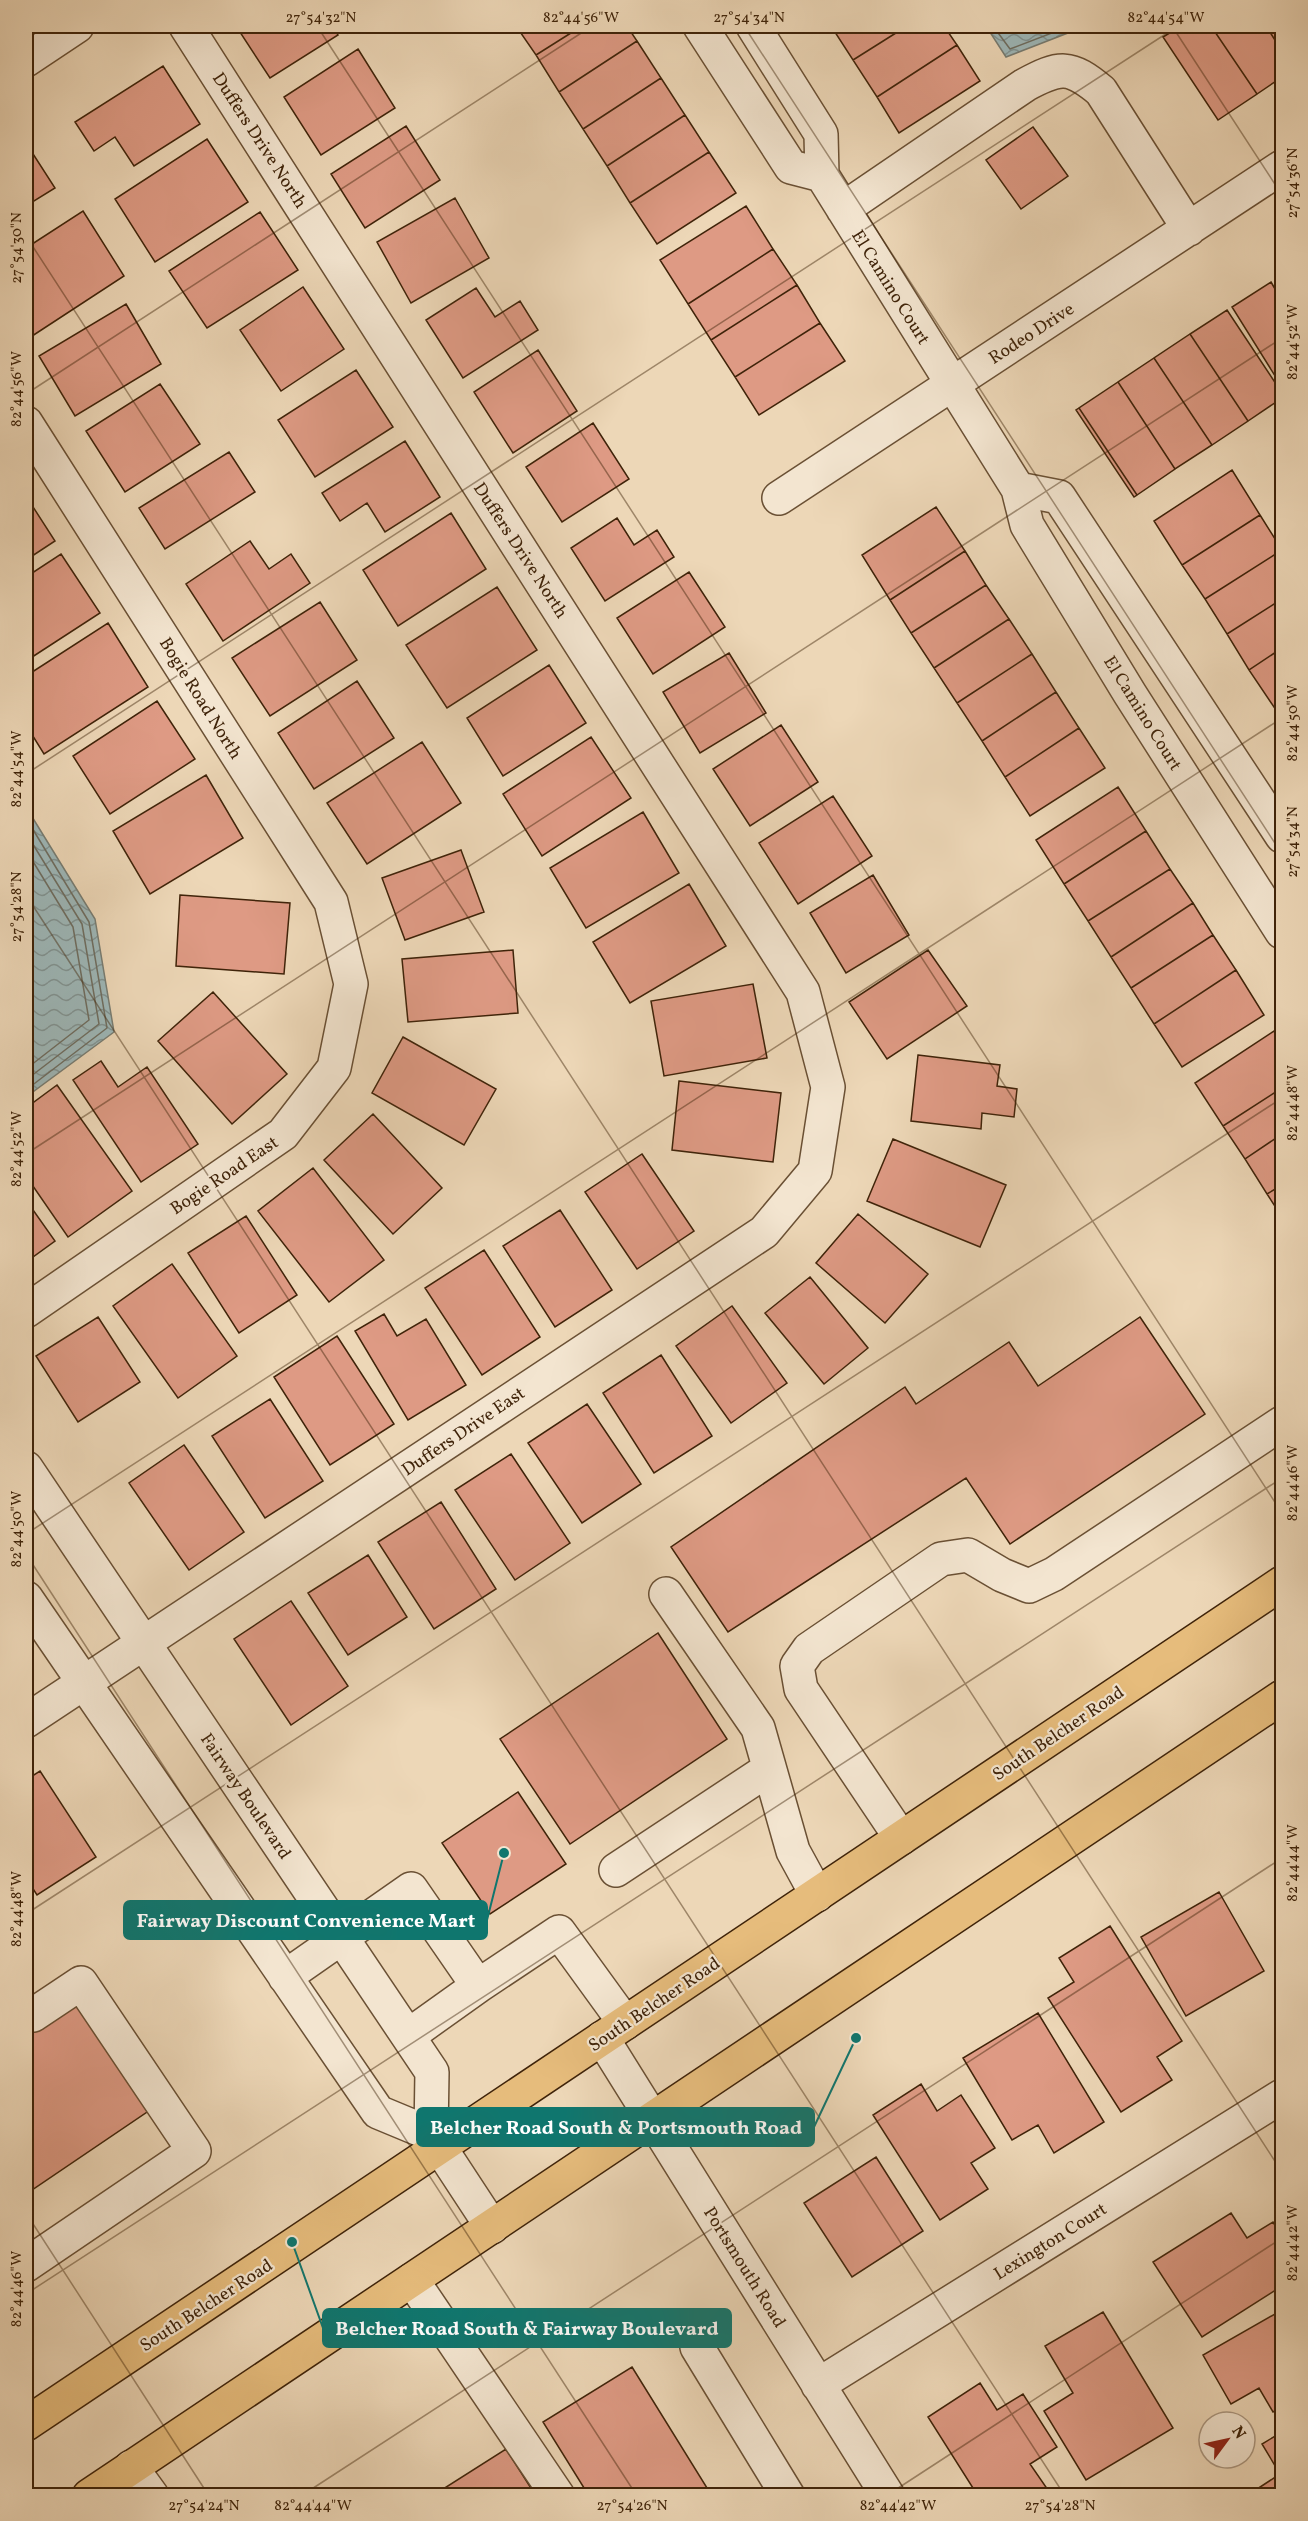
<svg xmlns="http://www.w3.org/2000/svg" width="1308" height="2521" font-family="Vollkorn,serif">
<defs>
<pattern id="water-waves" width="16" height="10" patternUnits="userSpaceOnUse" patternTransform="scale(1.5)"><rect width="16" height="10" fill="#9db7b8"/><path d="M0 5q4-4 8 0t8 0" fill="none" stroke="#819494"/></pattern>
</defs>
<rect width="100%" height="100%" fill="#edd7b7"/>
<filter id="stains"><feTurbulence type="fractalNoise" baseFrequency=".00333" numOctaves="4"/><feColorMatrix values="0 0 0 0 .2 0 0 0 0 .09 0 0 0 0 .02 0 0 0 .5 -.17"/></filter>
<radialGradient id="worn" r=".72"><stop offset=".6" stop-color="#630" stop-opacity="0"/><stop offset="1" stop-color="#630" stop-opacity=".3"/></radialGradient>
<!-- water -->
<path fill="url(#water-waves)" stroke="#777c72" stroke-width="1.5" d="M 986,26 L 1086,26 L 1006,57 Z
M 26,807 L 95,919 L 114,1032 L 26,1097 Z"/>
<g fill="none" stroke-linecap="round" stroke-linejoin="round">
<!-- shore -->
<path stroke="#6e6d60" stroke-width="1.5" d="M 993,26 L 1010,49 L 1070,26
M 26,818 L 89,922 L 107,1028 L 26,1090
M 26,833 L 82,924 L 99,1024 L 26,1080
M 26,850 L 73,927 L 89,1020 L 26,1069"/>
</g>
<!-- building -->
<path fill="#de9a84" stroke="#3f2309" stroke-width="1.5" d="M 236,26 L 332,26 L 338,35 L 270,78 Z
M 516,26 L 582,26 L 536,55 Z
M 582,26 L 627,26 L 637,41 L 559,92 L 536,55 Z
M 831,26 L 907,26 L 853,60 Z
M 907,26 L 944,26 L 957,45 L 877,97 L 853,60 Z
M 1181,26 L 1211,26 L 1257,94 L 1218,120 L 1163,37 Z
M 1211,26 L 1266,26 L 1282,51 L 1282,77 L 1257,94 Z
M 1266,26 L 1282,26 L 1282,51 Z
M 637,41 L 661,78 L 583,129 L 559,92 Z
M 957,45 L 980,81 L 899,133 L 877,97 Z
M 358,49 L 395,108 L 321,155 L 284,97 Z
M 163,66 L 200,124 L 134,166 L 115,137 L 94,151 L 75,122 Z
M 661,78 L 685,115 L 607,166 L 583,129 Z
M 685,115 L 709,152 L 630,203 L 607,166 Z
M 406,126 L 440,180 L 365,228 L 331,174 Z
M 1033,127 L 1068,176 L 1021,209 L 986,160 Z
M 207,139 L 248,202 L 155,262 L 115,199 Z
M 26,143 L 55,188 L 26,206 Z
M 709,152 L 736,193 L 657,244 L 630,203 Z
M 455,198 L 489,258 L 411,303 L 377,242 Z
M 746,206 L 773,249 L 688,304 L 660,260 Z
M 83,211 L 124,276 L 26,340 L 26,248 Z
M 260,212 L 298,270 L 207,328 L 169,271 Z
M 773,249 L 797,285 L 711,340 L 688,304 Z
M 1271,282 L 1282,301 L 1282,387 L 1232,307 Z
M 797,285 L 820,323 L 735,377 L 711,340 Z
M 303,287 L 344,349 L 281,391 L 240,330 Z
M 476,288 L 495,317 L 520,301 L 538,330 L 463,378 L 426,320 Z
M 126,304 L 161,364 L 75,416 L 39,356 Z
M 1227,310 L 1282,393 L 1282,398 L 1248,421 L 1190,334 Z
M 820,323 L 845,361 L 759,415 L 735,377 Z
M 1190,334 L 1248,421 L 1212,445 L 1154,358 Z
M 538,350 L 577,411 L 513,453 L 474,392 Z
M 1154,358 L 1212,445 L 1175,469 L 1118,382 Z
M 356,370 L 393,427 L 315,477 L 278,420 Z
M 1118,382 L 1175,469 L 1137,495 L 1079,408 Z
M 160,384 L 200,444 L 125,492 L 86,431 Z
M 1079,408 L 1137,495 L 1134,497 L 1076,410 Z
M 593,423 L 629,479 L 562,522 L 526,467 Z
M 405,441 L 440,497 L 385,532 L 367,503 L 340,521 L 322,493 Z
M 229,452 L 255,492 L 165,549 L 139,508 Z
M 1232,470 L 1260,515 L 1182,565 L 1154,521 Z
M 26,496 L 55,541 L 26,560 Z
M 936,507 L 965,551 L 890,600 L 862,555 Z
M 451,513 L 486,569 L 398,626 L 363,570 Z
M 1260,515 L 1282,550 L 1205,599 L 1182,565 Z
M 617,518 L 634,545 L 657,530 L 674,557 L 605,601 L 571,548 Z
M 250,541 L 269,569 L 291,554 L 310,583 L 223,641 L 186,584 Z
M 1282,550 L 1282,599 L 1227,634 L 1205,599 Z
M 965,551 L 986,585 L 911,633 L 890,600 Z
M 61,554 L 100,613 L 26,661 L 26,577 Z
M 689,572 L 725,627 L 653,674 L 617,618 Z
M 986,585 L 1009,619 L 934,668 L 911,633 Z
M 497,587 L 537,650 L 447,708 L 406,645 Z
M 1282,599 L 1282,648 L 1249,670 L 1227,634 Z
M 320,602 L 357,660 L 270,716 L 232,658 Z
M 1009,619 L 1032,654 L 957,703 L 934,668 Z
M 108,623 L 148,687 L 44,754 L 26,725 L 26,676 Z
M 1282,648 L 1282,706 L 1276,710 L 1249,670 Z
M 729,653 L 766,713 L 700,753 L 663,692 Z
M 1032,654 L 1056,692 L 982,741 L 957,703 Z
M 549,665 L 586,723 L 503,776 L 467,718 Z
M 357,681 L 394,738 L 314,789 L 278,733 Z
M 1056,692 L 1079,728 L 1005,777 L 982,741 Z
M 157,701 L 195,759 L 110,814 L 73,756 Z
M 1282,706 L 1282,721 L 1276,710 Z
M 781,725 L 818,782 L 750,826 L 713,769 Z
M 1079,728 L 1105,768 L 1030,816 L 1005,777 Z
M 591,737 L 631,798 L 542,856 L 503,794 Z
M 422,742 L 461,803 L 367,864 L 327,803 Z
M 206,775 L 243,838 L 150,894 L 113,831 Z
M 1118,787 L 1146,831 L 1064,884 L 1036,840 Z
M 833,796 L 872,856 L 798,904 L 759,843 Z
M 643,812 L 679,873 L 586,928 L 550,868 Z
M 1146,831 L 1170,869 L 1088,921 L 1064,884 Z
M 461,850 L 484,912 L 405,940 L 382,878 Z
M 1170,869 L 1193,903 L 1111,957 L 1088,921 Z
M 873,875 L 909,935 L 846,973 L 810,913 Z
M 689,884 L 726,946 L 630,1003 L 593,942 Z
M 180,895 L 290,903 L 284,974 L 176,966 Z
M 1193,903 L 1213,935 L 1131,988 L 1111,957 Z
M 1213,935 L 1236,970 L 1154,1024 L 1131,988 Z
M 513,950 L 518,1013 L 408,1022 L 402,959 Z
M 928,950 L 967,1006 L 887,1059 L 849,1002 Z
M 1236,970 L 1264,1015 L 1182,1067 L 1154,1024 Z
M 753,984 L 767,1058 L 664,1076 L 651,1001 Z
M 213,992 L 287,1074 L 232,1124 L 158,1041 Z
M 1274,1031 L 1282,1044 L 1282,1088 L 1223,1126 L 1195,1083 Z
M 403,1037 L 496,1089 L 464,1145 L 372,1093 Z
M 918,1055 L 1000,1065 L 997,1086 L 1017,1089 L 1014,1117 L 982,1113 L 981,1129 L 911,1121 Z
M 101,1061 L 118,1087 L 147,1067 L 198,1144 L 141,1182 L 73,1080 Z
M 679,1081 L 781,1093 L 773,1162 L 672,1150 Z
M 57,1085 L 132,1191 L 68,1237 L 26,1176 L 26,1108 Z
M 1282,1088 L 1282,1134 L 1245,1159 L 1223,1126 Z
M 373,1114 L 442,1188 L 393,1234 L 324,1160 Z
M 1282,1134 L 1282,1185 L 1267,1194 L 1245,1159 Z
M 893,1139 L 1006,1185 L 980,1247 L 867,1201 Z
M 642,1154 L 694,1231 L 637,1269 L 585,1192 Z
M 313,1168 L 384,1260 L 329,1302 L 258,1211 Z
M 1282,1185 L 1282,1217 L 1267,1194 Z
M 26,1200 L 55,1241 L 26,1262 Z
M 560,1210 L 612,1290 L 555,1327 L 503,1246 Z
M 858,1214 L 928,1274 L 885,1323 L 816,1263 Z
M 246,1216 L 297,1295 L 239,1333 L 188,1253 Z
M 484,1250 L 540,1337 L 482,1375 L 425,1288 Z
M 172,1264 L 237,1356 L 178,1398 L 113,1306 Z
M 810,1277 L 868,1348 L 824,1384 L 765,1313 Z
M 732,1306 L 787,1383 L 731,1423 L 676,1346 Z
M 384,1314 L 397,1336 L 426,1319 L 466,1385 L 408,1420 L 355,1331 Z
M 98,1317 L 140,1382 L 78,1422 L 36,1356 Z
M 1140,1317 L 1205,1414 L 1010,1544 L 966,1478 L 728,1632 L 671,1547 L 905,1387 L 916,1404 L 1009,1342 L 1038,1386 Z
M 337,1336 L 394,1424 L 330,1465 L 274,1377 Z
M 661,1355 L 712,1436 L 654,1473 L 603,1393 Z
M 270,1399 L 323,1481 L 265,1518 L 212,1436 Z
M 587,1404 L 641,1484 L 582,1523 L 528,1443 Z
M 184,1445 L 244,1532 L 189,1570 L 129,1483 Z
M 511,1454 L 570,1543 L 515,1580 L 455,1490 Z
M 441,1502 L 496,1589 L 434,1629 L 378,1542 Z
M 368,1555 L 407,1617 L 348,1655 L 308,1593 Z
M 291,1601 L 348,1686 L 291,1725 L 234,1639 Z
M 658,1633 L 727,1739 L 570,1844 L 500,1739 Z
M 40,1771 L 96,1857 L 37,1895 L 26,1878 L 26,1780 Z
M 518,1792 L 566,1864 L 490,1914 L 442,1843 Z
M 1219,1892 L 1264,1971 L 1186,2016 L 1141,1937 Z
M 1110,1926 L 1182,2041 L 1157,2057 L 1172,2080 L 1121,2112 L 1048,1998 L 1074,1982 L 1059,1958 Z
M 77,2002 L 150,2110 L 26,2194 L 26,2037 Z
M 1038,2013 L 1104,2122 L 1054,2153 L 1038,2125 L 1012,2140 L 963,2058 Z
M 921,2084 L 937,2111 L 961,2095 L 995,2148 L 971,2163 L 988,2189 L 940,2220 L 873,2115 Z
M 876,2157 L 923,2231 L 852,2277 L 804,2203 Z
M 1231,2213 L 1247,2238 L 1273,2222 L 1282,2237 L 1282,2286 L 1202,2337 L 1153,2262 Z
M 1282,2310 L 1282,2407 L 1273,2412 L 1259,2388 L 1231,2404 L 1203,2355 Z
M 1103,2312 L 1173,2428 L 1086,2480 L 1044,2411 L 1073,2393 L 1045,2346 Z
M 632,2367 L 712,2496 L 589,2496 L 543,2422 Z
M 980,2383 L 997,2410 L 1023,2394 L 1057,2447 L 1030,2464 L 1048,2490 L 1039,2496 L 978,2496 L 928,2417 Z
M 1282,2432 L 1282,2496 L 1258,2496 L 1254,2491 L 1280,2474 L 1262,2444 Z
M 506,2449 L 536,2496 L 432,2496 Z"/>
<g fill="none" stroke-linecap="round" stroke-linejoin="round">
<defs>
<path id="minor" d="M 700,26 L 791,167 L 822,175
M 753,26 L 821,134 L 822,175 L 1018,489 L 1027,525 L 1130,694 L 1282,932
M 26,60 L 77,26
M 843,209 L 1025,85 C 1060,66 1070,65 1101,91 L 1189,229
M 26,423 L 331,902 L 351,984 L 334,1068 L 283,1134 L 26,1311
M 1018,489 L 1059,497 L 1282,836
M 779,498 L 1282,167
M 26,1468 L 432,2072 L 431,2134 L 492,2227
M 666,1594 L 758,1728 L 793,1851 L 817,1895
M 26,1598 L 378,2112 L 431,2134
M 26,1721 L 764,1232 L 815,1171 L 828,1087 L 803,992 L 186,26
M 901,1838 L 801,1689 L 797,1666 L 809,1649 L 941,1559 L 968,1555 L 1002,1575 L 1029,1586 L 1054,1574 L 1282,1423
M 616,1870 L 769,1769
M 285,1977 L 411,1889 L 478,1986 L 408,2036
M 478,1986 L 559,1932 L 625,2023
M 602,2038 L 888,2496
M 26,2265 L 194,2151 L 81,1983 L 33,2015
M 412,2280 L 558,2496
M 697,2347 L 788,2496
M 818,2385 L 1282,2096
M 131,2467 L 152,2496"/>
<path id="major" d="M 26,2424 C 446,2146 863,1863 1282,1583
M 89,2496 L 1282,1697"/>
</defs>
<!-- minor casing -->
<use href="#minor" stroke="#6a5034" stroke-width="36"/>
<!-- major casing -->
<use href="#major" stroke="#3f2309" stroke-width="36"/>
<!-- minor -->
<use href="#minor" stroke="#f3e5d0" stroke-width="33"/>
<!-- major -->
<use href="#major" stroke="#e6bc7c" stroke-width="33"/>
</g>
<!-- ticks -->
<path fill="none" stroke="#3f2309" stroke-width="1.5" stroke-opacity="0.45" d="M 317,26 L 1282,1513M 744,26 L 1282,854M 1172,26 L 1282,195M 26,236 L 1282,2172M 26,394 L 592,26M 26,774 L 1178,26M 26,895 L 1065,2496M 26,1154 L 1282,338M 26,1534 L 1282,718M 26,1554 L 637,2496M 26,1914 L 1282,1098M 26,2213 L 209,2496M 26,2294 L 1282,1478M 301,2496 L 1282,1858M 886,2496 L 1282,2238"/>
<g text-anchor="middle" stroke-width="4.5" stroke-linejoin="round" paint-order="stroke">
<!-- street labels -->
<g font-size="18" fill="#3f2309" stroke="#f3e5d0">
<text transform="translate(260 140) rotate(57)" y="6">Duffers Drive North</text>
<text transform="translate(891 287) rotate(58)" y="6">El Camino Court</text>
<text transform="translate(1031 333) rotate(-33)" y="6">Rodeo Drive</text>
<text transform="translate(521 550) rotate(57)" y="6">Duffers Drive North</text>
<text transform="translate(201 698) rotate(58)" y="6">Bogie Road North</text>
<text transform="translate(1143 713) rotate(58)" y="6">El Camino Court</text>
<text transform="translate(224 1175) rotate(-34)" y="6">Bogie Road East</text>
<text transform="translate(463 1431) rotate(-34)" y="6">Duffers Drive East</text>
<text transform="translate(1058 1733) rotate(-34)" y="6">South Belcher Road</text>
<text transform="translate(246 1796) rotate(56)" y="6">Fairway Boulevard</text>
<text transform="translate(654 2004) rotate(-34)" y="6">South Belcher Road</text>
<text transform="translate(1050 2241) rotate(-32)" y="6">Lexington Court</text>
<text transform="translate(745 2267) rotate(58)" y="6">Portsmouth Road</text>
<text transform="translate(206 2305) rotate(-33)" y="6">South Belcher Road</text>
</g>
</g>
<!-- callouts -->
<path fill="none" stroke="#0f766e" stroke-width="2" d="M504 1853L487 1920M856 2038L814 2127M292 2242L323 2328"/>
<g fill="#0f766e" stroke="#f3e5d0" stroke-width="2">
<circle cx="504" cy="1853" r="6"/>
<circle cx="856" cy="2038" r="6"/>
<circle cx="292" cy="2242" r="6"/>
</g>
<g fill="#0f766e" stroke="#0f766e" stroke-width="2">
<rect x="124" y="1901" width="363" height="38" rx="6"/>
<rect x="417" y="2108" width="397" height="38" rx="6"/>
<rect x="323" y="2309" width="408" height="38" rx="6"/>
</g>
<g font-size="20" text-anchor="middle" font-weight="bold" fill="#fff">
<text x="306" y="1927">Fairway Discount Convenience Mart</text>
<text x="616" y="2134">Belcher Road South &amp; Portsmouth Road</text>
<text x="527" y="2335">Belcher Road South &amp; Fairway Boulevard</text>
</g>
<!-- margin -->
<rect width="1308" height="2521" fill="none" stroke="#edd7b7" stroke-width="66"/>
<!-- north arrow -->
<g transform="translate(1227 2440) rotate(57)"><circle r="28" fill="#f3e5d0" stroke="#ab9780" stroke-width="1.5"/>
<path d="M0-4.5L10 22L0 15L-10 22Z" fill="#8f2418"/>
<text y="-9" font-size="16" font-weight="bold" text-anchor="middle" fill="#3f2309">N</text>
</g>
<rect x="33" y="33" width="1242" height="2455" fill="none" stroke="#3f2309" stroke-width="2"/>
<g font-size="15" text-anchor="middle" fill="#3f2309">
<text x="321" y="22">27°54'32"N</text>
<text x="581" y="22">82°44'56"W</text>
<text x="749" y="22">27°54'34"N</text>
<text x="1166" y="22">82°44'54"W</text>
<text transform="translate(1292 183) rotate(-90)" y="5">27°54'36"N</text>
<text transform="translate(16 248) rotate(-90)" y="5">27°54'30"N</text>
<text transform="translate(1292 342) rotate(-90)" y="5">82°44'52"W</text>
<text transform="translate(16 389) rotate(-90)" y="5">82°44'56"W</text>
<text transform="translate(1292 723) rotate(-90)" y="5">82°44'50"W</text>
<text transform="translate(16 769) rotate(-90)" y="5">82°44'54"W</text>
<text transform="translate(1292 842) rotate(-90)" y="5">27°54'34"N</text>
<text transform="translate(16 907) rotate(-90)" y="5">27°54'28"N</text>
<text transform="translate(1292 1103) rotate(-90)" y="5">82°44'48"W</text>
<text transform="translate(16 1149) rotate(-90)" y="5">82°44'52"W</text>
<text transform="translate(1292 1483) rotate(-90)" y="5">82°44'46"W</text>
<text transform="translate(16 1529) rotate(-90)" y="5">82°44'50"W</text>
<text transform="translate(1292 1863) rotate(-90)" y="5">82°44'44"W</text>
<text transform="translate(16 1909) rotate(-90)" y="5">82°44'48"W</text>
<text transform="translate(1292 2243) rotate(-90)" y="5">82°44'42"W</text>
<text transform="translate(16 2289) rotate(-90)" y="5">82°44'46"W</text>
<text x="204" y="2510">27°54'24"N</text>
<text x="313" y="2510">82°44'44"W</text>
<text x="632" y="2510">27°54'26"N</text>
<text x="898" y="2510">82°44'42"W</text>
<text x="1060" y="2510">27°54'28"N</text>
</g>
<rect width="100%" height="100%" filter="url(#stains)"/>
<rect width="100%" height="100%" fill="url(#worn)"/>
</svg>
